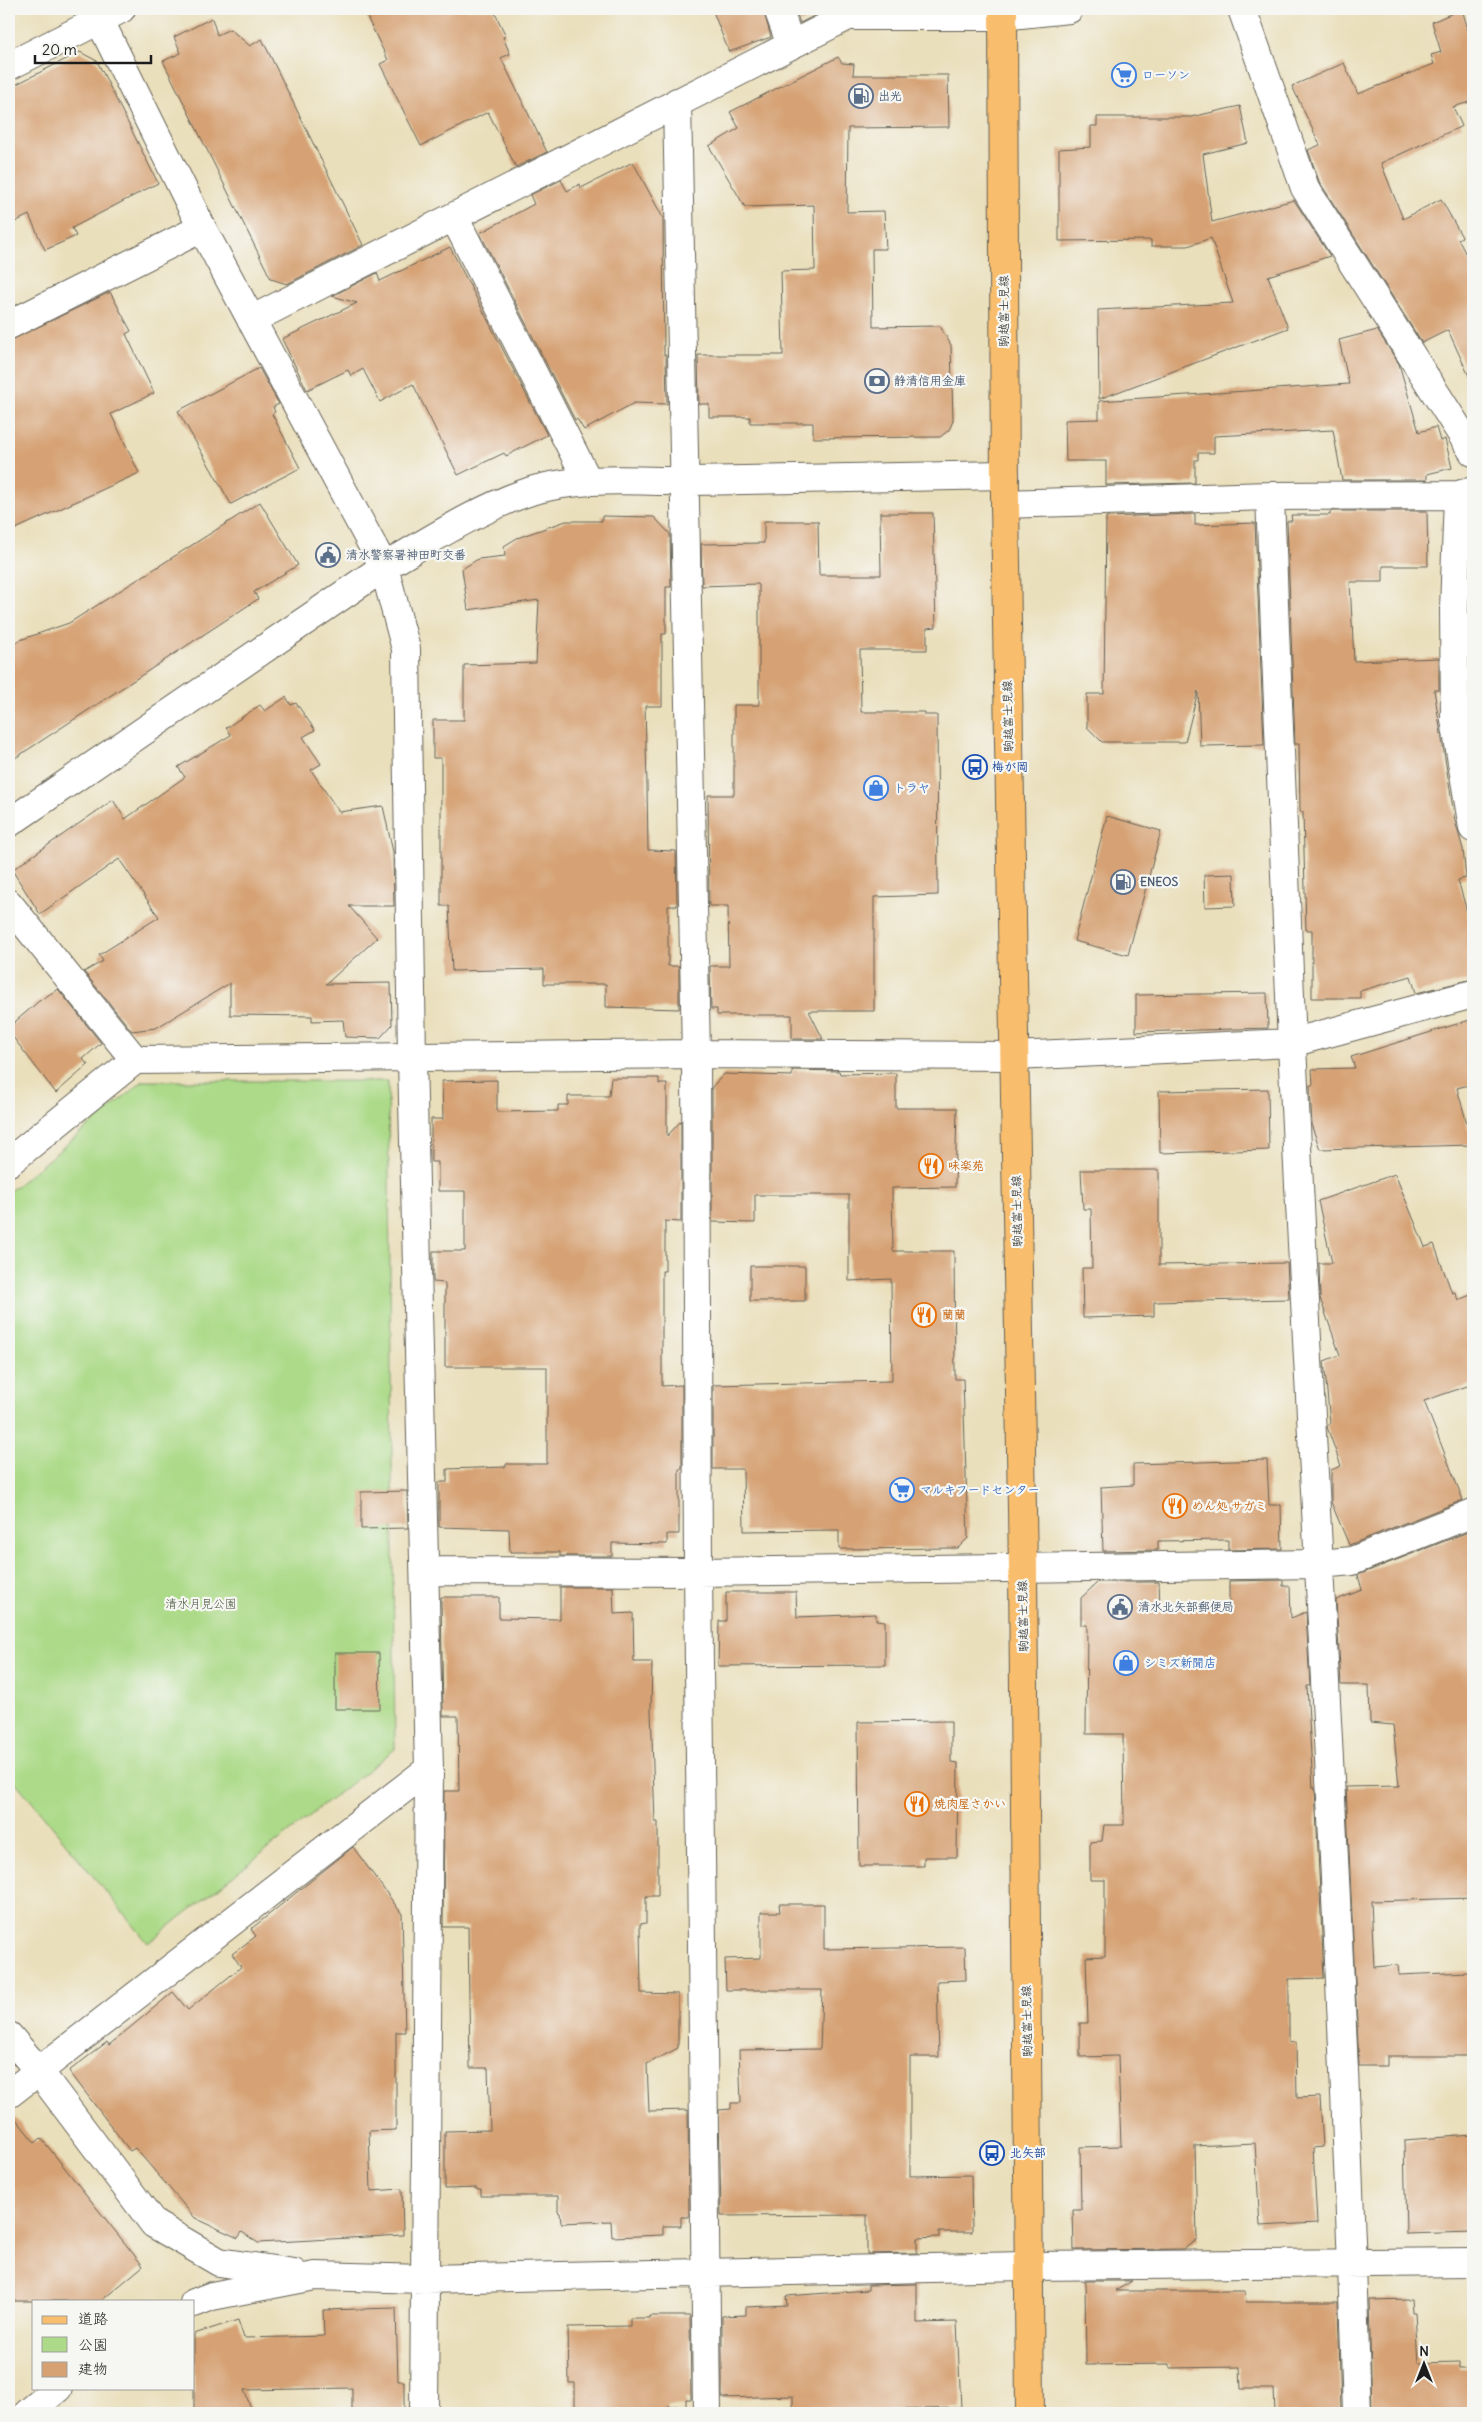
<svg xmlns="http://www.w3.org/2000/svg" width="1482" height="2422" font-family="Delius,'Klee One',sans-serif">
<rect width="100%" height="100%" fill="#f6f6f2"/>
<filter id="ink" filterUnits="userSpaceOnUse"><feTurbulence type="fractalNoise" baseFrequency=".02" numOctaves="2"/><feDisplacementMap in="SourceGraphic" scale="10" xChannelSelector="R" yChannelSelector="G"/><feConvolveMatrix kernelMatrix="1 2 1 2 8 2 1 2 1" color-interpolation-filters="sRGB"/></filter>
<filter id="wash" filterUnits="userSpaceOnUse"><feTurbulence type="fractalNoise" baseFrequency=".0096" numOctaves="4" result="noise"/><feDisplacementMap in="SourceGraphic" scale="20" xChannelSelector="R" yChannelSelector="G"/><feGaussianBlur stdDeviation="1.12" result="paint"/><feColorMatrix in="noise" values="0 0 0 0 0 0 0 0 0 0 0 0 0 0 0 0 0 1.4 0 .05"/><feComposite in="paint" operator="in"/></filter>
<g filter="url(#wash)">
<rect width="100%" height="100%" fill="#eadfbb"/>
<!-- green -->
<path fill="#acda88" stroke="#647b52" d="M 143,1081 L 388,1081 L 395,1749 L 148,1943 L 9,1774 L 9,1192 Z"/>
<g id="blocks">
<!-- building -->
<path fill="#d6a274" d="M 363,9 L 493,9 L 506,36 L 503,37 L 510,54 L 501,58 L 547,152 L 516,167 L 488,112 L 421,146 L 380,64 L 388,60 Z
M 712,9 L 763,9 L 771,37 L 729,52 Z
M 795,9 L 828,9 L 800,23 Z
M 1462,9 L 1473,47 L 1473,101 L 1453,107 L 1462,126 L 1381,163 L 1403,219 L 1441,199 L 1462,237 L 1458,239 L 1473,268 L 1473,385 L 1448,330 L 1422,343 L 1319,181 L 1308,150 L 1320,145 L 1292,86 L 1344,63 L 1358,94 L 1434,64 L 1431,55 L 1441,52 L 1432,22 Z
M 212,18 L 217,35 L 230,29 L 250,46 L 262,39 L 363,245 L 287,284 L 271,279 L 163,61 L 181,53 L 174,37 Z
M 80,52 L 97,61 L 158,183 L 72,228 L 76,236 L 45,250 L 29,215 L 9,225 L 9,88 Z
M 838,57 L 842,63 L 854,64 L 853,75 L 948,75 L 949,127 L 848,128 L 847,212 L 884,211 L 886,249 L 872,249 L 873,327 L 940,326 L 951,345 L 953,421 L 949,430 L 940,437 L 813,438 L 813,423 L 750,423 L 750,417 L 709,417 L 709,404 L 699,404 L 698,355 L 783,355 L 781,271 L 815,270 L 814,205 L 745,207 L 709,146 L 739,128 L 730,112 Z
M 1240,106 L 1248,143 L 1203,154 L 1212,222 L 1294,200 L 1330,256 L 1268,276 L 1288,328 L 1099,399 L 1098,310 L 1233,303 L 1211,238 L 1188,246 L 1151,246 L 1151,240 L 1059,241 L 1059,149 L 1091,147 L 1091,126 L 1097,126 L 1097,117 L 1191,117 Z
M 633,162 L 663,218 L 664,355 L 666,355 L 667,404 L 634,403 L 584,430 L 577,419 L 575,420 L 480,233 L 534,204 L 530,195 L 561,180 L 567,191 L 580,184 L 581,188 Z
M 450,247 L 547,435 L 506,456 L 504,453 L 458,475 L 413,384 L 380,402 L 363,369 L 351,376 L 348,370 L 307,390 L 282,339 L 357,303 L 332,296 L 377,273 L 380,281 Z
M 110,292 L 131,331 L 126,334 L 154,393 L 111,414 L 139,473 L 9,532 L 9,341 Z
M 1377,330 L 1399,364 L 1419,432 L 1436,427 L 1440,441 L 1445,439 L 1452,468 L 1427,474 L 1427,480 L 1342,480 L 1333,430 L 1214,436 L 1214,453 L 1198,453 L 1198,460 L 1195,460 L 1195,483 L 1106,485 L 1106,461 L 1066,461 L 1065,420 L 1099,419 L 1099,401 L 1349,384 L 1339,340 Z
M 259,368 L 279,404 L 273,407 L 275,412 L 272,414 L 300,468 L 231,504 L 178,411 Z
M 260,502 L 298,565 L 254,592 L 258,599 L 9,762 L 9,647 L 20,640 L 69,623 Z
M 1332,511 L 1427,511 L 1428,566 L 1383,566 L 1383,582 L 1350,582 L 1354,661 L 1439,658 L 1439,690 L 1434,690 L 1455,821 L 1463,849 L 1466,878 L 1458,880 L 1473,933 L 1473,979 L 1416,993 L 1411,976 L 1360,991 L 1360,998 L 1312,998 L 1312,930 L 1306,930 L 1303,812 L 1300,812 L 1299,744 L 1295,744 L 1287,521 L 1292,521 L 1291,515 L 1330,515 L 1330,512 Z
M 880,513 L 933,513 L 936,627 L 927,628 L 927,650 L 860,650 L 861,712 L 925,712 L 925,715 L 937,715 L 938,895 L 874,897 L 874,1011 L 809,1011 L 823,1039 L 792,1039 L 792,1015 L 717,1015 L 717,1009 L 711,1009 L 710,966 L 729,966 L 728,906 L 709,906 L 708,795 L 734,795 L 734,705 L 759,705 L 759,586 L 758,584 L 702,586 L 701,544 L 764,543 L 764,521 L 818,521 L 819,575 L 881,575 Z
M 1195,514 L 1195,525 L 1255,523 L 1264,745 L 1200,746 L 1198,691 L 1185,742 L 1102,742 L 1087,727 L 1087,694 L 1104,694 L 1106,517 Z
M 602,516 L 654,517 L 670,534 L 671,587 L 666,587 L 666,634 L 662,634 L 662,706 L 645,706 L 647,785 L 648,850 L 676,851 L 677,906 L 668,906 L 668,966 L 679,966 L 679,1009 L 606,1007 L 606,984 L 544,984 L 544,969 L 452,971 L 449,906 L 441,906 L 441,758 L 433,758 L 433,720 L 464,720 L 464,665 L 536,663 L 539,600 L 468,610 L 462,569 L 478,559 L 505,556 L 504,546 L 517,538 L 566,521 L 602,521 Z
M 286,697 L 291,705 L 296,703 L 315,730 L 303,737 L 321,764 L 311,770 L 339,812 L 383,806 L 393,852 L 394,906 L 349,906 L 377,938 L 326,984 L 391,983 L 392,1025 L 380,1038 L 345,1037 L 343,1020 L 312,1021 L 312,1016 L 230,1015 L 230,983 L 156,1028 L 132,1031 L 84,972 L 103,961 L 99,955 L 159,917 L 119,859 L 40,914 L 12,870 L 113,800 L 125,819 L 185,777 L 178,767 L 231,735 L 226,728 L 260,705 L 265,711 Z
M 1107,816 L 1161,831 L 1128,955 L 1074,941 Z
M 1234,874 L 1235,906 L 1205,907 L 1204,875 Z
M 58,989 L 101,1043 L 83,1059 L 88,1065 L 56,1093 L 9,1032 L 9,1027 L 39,1001 Z
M 1267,993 L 1268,1028 L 1136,1032 L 1136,995 Z
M 1473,1019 L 1473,1084 L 1457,1088 L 1473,1145 L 1320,1149 L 1312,1127 L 1310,1085 L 1313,1085 L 1312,1069 L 1355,1068 L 1351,1057 Z
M 792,1070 L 839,1071 L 840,1074 L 896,1073 L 896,1108 L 957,1108 L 955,1187 L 892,1188 L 893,1251 L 954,1251 L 955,1379 L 963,1379 L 968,1538 L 958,1548 L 839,1549 L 839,1530 L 744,1531 L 743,1469 L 713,1469 L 713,1385 L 892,1381 L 891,1279 L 849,1281 L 849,1195 L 755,1195 L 755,1223 L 712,1222 L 712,1087 L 724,1074 L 792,1076 Z
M 611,1078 L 659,1078 L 659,1084 L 667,1084 L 667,1136 L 681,1121 L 681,1222 L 665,1221 L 665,1271 L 662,1271 L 662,1386 L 682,1385 L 682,1469 L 679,1469 L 679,1534 L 667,1534 L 667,1544 L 612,1543 L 612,1556 L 560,1556 L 560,1552 L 510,1552 L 509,1529 L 439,1527 L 439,1482 L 447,1482 L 447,1469 L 506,1467 L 506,1464 L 547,1464 L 547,1367 L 445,1367 L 445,1283 L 433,1282 L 433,1251 L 465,1251 L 465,1191 L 438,1191 L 438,1162 L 431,1162 L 431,1119 L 443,1119 L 442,1081 L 497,1080 L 497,1112 L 558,1111 L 558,1105 L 568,1105 L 568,1096 L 609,1096 Z
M 1268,1089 L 1269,1150 L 1160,1153 L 1159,1091 Z
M 1081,1170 L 1159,1170 L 1159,1265 L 1287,1263 L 1289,1299 L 1154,1302 L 1154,1316 L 1083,1318 L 1082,1268 L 1092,1268 L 1091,1209 L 1083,1209 Z
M 1395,1174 L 1425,1247 L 1434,1244 L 1452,1293 L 1455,1292 L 1458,1300 L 1473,1294 L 1473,1384 L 1424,1401 L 1463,1500 L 1349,1545 L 1331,1502 L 1331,1470 L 1341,1466 L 1327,1427 L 1330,1423 L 1324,1361 L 1340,1355 L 1320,1298 L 1319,1263 L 1332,1263 L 1318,1201 Z
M 750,1266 L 805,1266 L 805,1301 L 750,1301 Z
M 1267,1460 L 1269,1505 L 1281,1505 L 1282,1549 L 1228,1550 L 1228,1540 L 1158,1541 L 1158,1550 L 1103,1551 L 1101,1487 L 1133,1485 L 1133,1464 Z
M 407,1491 L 408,1528 L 361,1529 L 361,1492 Z
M 1473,1530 L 1473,1898 L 1371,1901 L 1374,1967 L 1398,1965 L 1399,1975 L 1469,1972 L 1473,2056 L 1387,2056 L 1387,2066 L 1359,2066 L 1346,1787 L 1399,1786 L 1393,1725 L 1370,1723 L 1369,1685 L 1341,1685 L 1336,1600 L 1362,1590 L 1358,1575 Z
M 1283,1580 L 1283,1586 L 1290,1586 L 1291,1618 L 1306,1612 L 1310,1686 L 1307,1686 L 1313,1788 L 1315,1788 L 1324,1978 L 1289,1979 L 1289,2043 L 1296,2042 L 1297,2098 L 1320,2097 L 1323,2147 L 1313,2148 L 1317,2223 L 1260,2226 L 1255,2143 L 1195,2146 L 1197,2240 L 1183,2249 L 1074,2250 L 1073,2210 L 1081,2210 L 1080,2147 L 1121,2146 L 1118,2056 L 1080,2057 L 1080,2023 L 1088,2023 L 1086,1957 L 1105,1956 L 1105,1880 L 1090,1880 L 1090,1842 L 1102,1841 L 1104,1825 L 1124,1825 L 1123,1734 L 1086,1734 L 1087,1625 L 1081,1625 L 1081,1598 L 1098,1582 L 1159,1582 L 1160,1608 L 1229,1607 L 1229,1581 Z
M 560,1587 L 613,1587 L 614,1614 L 633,1613 L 634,1662 L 652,1662 L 651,1711 L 655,1822 L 658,1822 L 658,1896 L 646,1896 L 646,1923 L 640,1924 L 641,1993 L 678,1994 L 678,2048 L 647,2064 L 649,2111 L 688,2110 L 689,2217 L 681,2217 L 681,2226 L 663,2226 L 663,2235 L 612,2237 L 611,2221 L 561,2223 L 560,2213 L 558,2212 L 558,2196 L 481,2196 L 481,2190 L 477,2190 L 477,2188 L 445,2189 L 445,2131 L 490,2130 L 488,2068 L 470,2068 L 468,1927 L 443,1927 L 444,1791 L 459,1791 L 458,1716 L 443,1716 L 441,1597 L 499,1597 L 499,1618 L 560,1619 Z
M 726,1592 L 796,1592 L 797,1617 L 876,1614 L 876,1620 L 885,1621 L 885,1665 L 718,1666 L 719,1621 L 726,1621 Z
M 335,1653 L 379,1653 L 380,1709 L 335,1709 Z
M 951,1721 L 951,1762 L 958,1763 L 957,1857 L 924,1857 L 924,1866 L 859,1866 L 858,1722 Z
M 353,1847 L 402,1914 L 405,2032 L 396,2032 L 396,2130 L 369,2131 L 371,2191 L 402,2189 L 403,2235 L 258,2243 L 242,2232 L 238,2238 L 195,2218 L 135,2148 L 130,2151 L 69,2071 L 107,2042 L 109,2045 L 173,1992 L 188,2010 L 241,1967 L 232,1954 L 256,1936 L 251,1929 Z
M 779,1904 L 824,1904 L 824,1949 L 965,1947 L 966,1980 L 937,1981 L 939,2057 L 910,2057 L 910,2176 L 971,2175 L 972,2232 L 939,2232 L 939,2237 L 917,2238 L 917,2253 L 867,2254 L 867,2215 L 721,2216 L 719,2110 L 731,2109 L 731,2103 L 741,2103 L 739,2050 L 820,2049 L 822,1990 L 726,1990 L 725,1959 L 761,1958 L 761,1912 L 780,1912 Z
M 9,2110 L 35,2143 L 41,2138 L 143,2266 L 101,2301 L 9,2301 Z
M 1473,2135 L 1473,2232 L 1406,2234 L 1404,2140 Z
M 1085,2281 L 1132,2281 L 1115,2291 L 1245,2291 L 1246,2302 L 1338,2302 L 1341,2413 L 1275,2413 L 1274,2389 L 1241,2389 L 1240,2367 L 1170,2368 L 1170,2364 L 1086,2365 Z
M 917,2284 L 917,2323 L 957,2322 L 961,2408 L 793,2413 L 793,2396 L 722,2398 L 722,2316 L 746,2315 L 746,2307 L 787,2305 L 786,2296 L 868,2290 L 868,2285 Z
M 1411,2299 L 1412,2313 L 1415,2313 L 1418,2363 L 1460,2362 L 1460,2369 L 1473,2369 L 1473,2413 L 1372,2413 L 1369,2300 Z
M 396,2308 L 398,2381 L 404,2381 L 404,2410 L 352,2411 L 352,2388 L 244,2390 L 253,2413 L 194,2413 L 194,2334 L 238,2320 L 244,2338 L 324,2336 L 323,2310 Z
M 649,2316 L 690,2316 L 691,2399 L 686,2399 L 686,2406 L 668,2406 L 667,2413 L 575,2413 L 575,2383 L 569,2383 L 568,2327 L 630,2326 L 630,2318 L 649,2318 Z"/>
</g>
</g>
<g filter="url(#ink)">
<use href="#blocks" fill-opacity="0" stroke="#646054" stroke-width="1"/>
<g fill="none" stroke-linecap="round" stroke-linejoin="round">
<defs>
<path id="minor" d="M 778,9 L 791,45
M 1242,9 L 1305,188 L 1473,452
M 99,19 L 202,228 L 384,567 L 406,649 L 412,1058 L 429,1769 L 424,2413
M 9,66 L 121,9
M 677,102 L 696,1054 L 698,1572 L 707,2413
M 454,217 L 587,479
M 251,320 L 848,16 L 1003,16 L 1069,9
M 9,325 L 202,228
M 1458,495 L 1454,610 L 1455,720 L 1473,828
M 1270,496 C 1277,679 1283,862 1292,1045 C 1314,1501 1343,1957 1357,2413
M 1005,504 L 1270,496 L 1458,495 L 1473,491
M 9,823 L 384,567 C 432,539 481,507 534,490 C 587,475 638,482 692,481 C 796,479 901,477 1005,475
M 9,904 L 135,1060 L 696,1054 L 1014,1056 L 1291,1043 L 1473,994
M 9,1162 L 135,1060
M 425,1571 L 698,1572 L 1320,1564 L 1352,1561 L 1473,1513
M 9,2036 L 38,2070 L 154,2224 L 219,2262 L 294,2273
M 9,2094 L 429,1769
M 194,2303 L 212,2296 L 315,2276 L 424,2279 L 1029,2266 L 1473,2262
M 28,2413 L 58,2388"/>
<path id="major" d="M 1003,9 L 1005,504 L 1023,1569 L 1030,2413"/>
</defs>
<!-- minor casing -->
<use href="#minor" stroke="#646054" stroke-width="30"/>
<!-- major casing -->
<use href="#major" stroke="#646054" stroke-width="30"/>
<!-- minor -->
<use href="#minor" stroke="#fff" stroke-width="28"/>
<!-- major -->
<use href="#major" stroke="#f9be6d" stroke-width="28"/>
</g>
</g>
<!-- icons -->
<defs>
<symbol id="supermarket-ring" viewBox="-11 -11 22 22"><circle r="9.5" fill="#f6f6f2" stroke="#3f7fe0" stroke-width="1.5"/><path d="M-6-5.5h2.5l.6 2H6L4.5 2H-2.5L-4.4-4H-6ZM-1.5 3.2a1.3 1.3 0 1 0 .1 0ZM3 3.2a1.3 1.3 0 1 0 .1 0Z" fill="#3f7fe0"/></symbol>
<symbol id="fuel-ring" viewBox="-11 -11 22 22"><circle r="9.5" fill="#f6f6f2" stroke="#5c6f8a" stroke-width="1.5"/><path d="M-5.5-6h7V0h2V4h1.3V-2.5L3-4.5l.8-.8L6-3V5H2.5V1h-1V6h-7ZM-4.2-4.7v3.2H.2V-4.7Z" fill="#5c6f8a"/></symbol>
<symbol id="bank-ring" viewBox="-11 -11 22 22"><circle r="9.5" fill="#f6f6f2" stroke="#5c6f8a" stroke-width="1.5"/><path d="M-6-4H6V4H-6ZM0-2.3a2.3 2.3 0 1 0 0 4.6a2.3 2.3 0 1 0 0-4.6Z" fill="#5c6f8a"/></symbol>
<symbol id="civic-ring" viewBox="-11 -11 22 22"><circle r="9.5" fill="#f6f6f2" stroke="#5c6f8a" stroke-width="1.5"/><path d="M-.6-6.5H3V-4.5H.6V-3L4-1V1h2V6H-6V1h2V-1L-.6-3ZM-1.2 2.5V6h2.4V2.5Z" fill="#5c6f8a"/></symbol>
<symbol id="bus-ring" viewBox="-11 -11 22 22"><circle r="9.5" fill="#f6f6f2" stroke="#1a4fb4" stroke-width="1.5"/><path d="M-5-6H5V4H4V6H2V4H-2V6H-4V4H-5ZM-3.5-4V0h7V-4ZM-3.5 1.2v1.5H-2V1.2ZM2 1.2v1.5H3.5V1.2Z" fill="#1a4fb4"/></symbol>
<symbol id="shop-ring" viewBox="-11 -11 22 22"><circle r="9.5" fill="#f6f6f2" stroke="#3f7fe0" stroke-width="1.5"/><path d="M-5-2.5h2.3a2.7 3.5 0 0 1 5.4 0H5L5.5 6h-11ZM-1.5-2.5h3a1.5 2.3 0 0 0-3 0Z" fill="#3f7fe0"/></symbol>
<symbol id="restaurant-ring" viewBox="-11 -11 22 22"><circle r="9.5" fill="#f6f6f2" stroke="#e8710a" stroke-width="1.5"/><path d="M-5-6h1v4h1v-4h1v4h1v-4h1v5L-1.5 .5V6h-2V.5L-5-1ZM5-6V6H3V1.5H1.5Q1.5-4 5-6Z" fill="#e8710a"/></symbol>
</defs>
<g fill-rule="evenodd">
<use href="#supermarket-ring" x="1110" y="61" width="28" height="28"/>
<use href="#fuel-ring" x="847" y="82" width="28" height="28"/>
<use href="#bank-ring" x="863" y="367" width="28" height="28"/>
<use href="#civic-ring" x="314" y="541" width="28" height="28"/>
<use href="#bus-ring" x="961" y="753" width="28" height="28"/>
<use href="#shop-ring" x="862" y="774" width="28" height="28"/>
<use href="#fuel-ring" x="1109" y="868" width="28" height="28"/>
<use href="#restaurant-ring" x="917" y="1152" width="28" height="28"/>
<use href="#restaurant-ring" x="910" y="1301" width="28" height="28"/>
<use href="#supermarket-ring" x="888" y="1476" width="28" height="28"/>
<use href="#restaurant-ring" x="1161" y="1492" width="28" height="28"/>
<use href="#civic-ring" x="1106" y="1593" width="28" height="28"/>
<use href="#shop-ring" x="1112" y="1649" width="28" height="28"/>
<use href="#restaurant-ring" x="903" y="1790" width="28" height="28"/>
<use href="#bus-ring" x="978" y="2139" width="28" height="28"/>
</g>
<g text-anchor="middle" stroke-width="4.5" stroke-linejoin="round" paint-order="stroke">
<!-- shop labels -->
<g font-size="12" font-weight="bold" fill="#366cbe" stroke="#f6f6f2" text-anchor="start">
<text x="1142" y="79">ローソン</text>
<text x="894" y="792">トラヤ</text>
<text x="920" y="1494">マルキフードセンター</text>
<text x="1144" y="1667">シミズ新聞店</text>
</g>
<!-- service labels -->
<g font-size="12" font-weight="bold" fill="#4e5e75" stroke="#f6f6f2" text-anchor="start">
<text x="878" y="100">出光</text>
<text x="894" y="385">静清信用金庫</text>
<text x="346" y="559">清水警察署神田町交番</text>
<text x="1140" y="886">ENEOS</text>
<text x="1138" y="1611">清水北矢部郵便局</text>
</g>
<!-- street labels -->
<g font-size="12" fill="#1c1c1c" stroke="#f6f6f2">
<text transform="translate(1004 311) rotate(-90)" y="4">駒越富士見線</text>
<text transform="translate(1008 716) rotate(-91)" y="4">駒越富士見線</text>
<text transform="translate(1017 1211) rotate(-91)" y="4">駒越富士見線</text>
<text transform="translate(1023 1616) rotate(-91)" y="4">駒越富士見線</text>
<text transform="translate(1027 2021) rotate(-91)" y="4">駒越富士見線</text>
</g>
<!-- transit labels -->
<g font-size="12" font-weight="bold" fill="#164399" stroke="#f6f6f2" text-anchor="start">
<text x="992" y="771">梅が岡</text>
<text x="1010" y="2157">北矢部</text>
</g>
<!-- food labels -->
<g font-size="12" font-weight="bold" fill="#c56008" stroke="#f6f6f2" text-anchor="start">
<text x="948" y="1170">味楽苑</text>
<text x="942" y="1319">蘭蘭</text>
<text x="1192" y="1510">めん処 サガミ</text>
<text x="934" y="1808">焼肉屋さかい</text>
</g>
<!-- park labels -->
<g font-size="12" fill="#47553c" stroke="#f6f6f2">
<text x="201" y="1608">清水月見公園</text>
</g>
</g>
<!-- margin -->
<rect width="1482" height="2422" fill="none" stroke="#f6f6f2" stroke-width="30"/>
<!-- legend -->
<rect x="32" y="2300" width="162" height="90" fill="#f6f6f2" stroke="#9f9f9c"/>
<rect x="42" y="2316" width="25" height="8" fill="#f9be6d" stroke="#9f9f9c"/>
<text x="78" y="2324" font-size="15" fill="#1c1c1c">道路</text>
<rect x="42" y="2337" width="25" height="15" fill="#acda88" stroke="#9f9f9c"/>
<text x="78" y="2350" font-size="15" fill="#1c1c1c">公園</text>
<rect x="42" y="2362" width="25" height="15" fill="#d6a274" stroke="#9f9f9c"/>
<text x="78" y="2374" font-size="15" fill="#1c1c1c">建物</text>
<!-- north arrow -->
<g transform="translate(1424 2364)" stroke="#f6f6f2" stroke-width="4" paint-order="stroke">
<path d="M0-4L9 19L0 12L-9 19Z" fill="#1c1c1c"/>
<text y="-8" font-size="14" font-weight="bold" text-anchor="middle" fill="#1c1c1c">N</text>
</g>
<!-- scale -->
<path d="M35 55v8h116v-8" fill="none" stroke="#1c1c1c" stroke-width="2.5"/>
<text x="42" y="55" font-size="15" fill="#1c1c1c" stroke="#f6f6f2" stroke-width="4" paint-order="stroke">20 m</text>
</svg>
